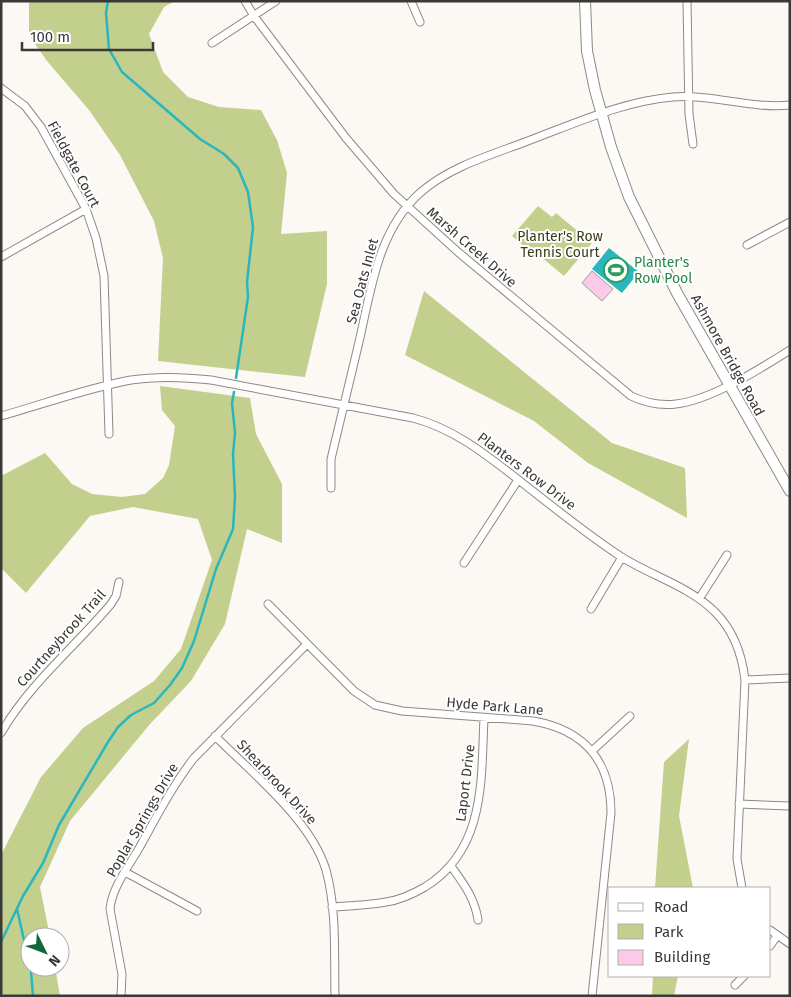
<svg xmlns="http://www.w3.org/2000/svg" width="791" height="997" font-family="'Fira Sans',sans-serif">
<rect width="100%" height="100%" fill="#fcf8f3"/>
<!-- green -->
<path fill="#c3cf8c" d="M 29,1 L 175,1 L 164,7 L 149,34 L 163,72 L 188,97 L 219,107 L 261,110 L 277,140 L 287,173 L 281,234 L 327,231 L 327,284 L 305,377 L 158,361 L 163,258 L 154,221 L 120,155 L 89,110 L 47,61 L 29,35 Z
M 538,206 L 552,217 L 556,213 L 592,243 L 564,276 L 528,246 L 534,239 L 526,248 L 512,236 Z
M 424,291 L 612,443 L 685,468 L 687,518 L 588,463 L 534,421 L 405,355 Z
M 160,386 L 250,398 L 256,434 L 282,484 L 282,543 L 247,529 L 225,624 L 191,681 L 150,724 L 70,821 L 40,887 L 50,937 L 30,937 L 30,967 L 55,967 L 60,996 L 1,996 L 1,855 L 41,777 L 83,728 L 154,681 L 181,649 L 212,560 L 198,519 L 133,507 L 90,516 L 26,593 L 1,568 L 1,476 L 45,453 L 72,484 L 92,494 L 122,497 L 145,494 L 163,478 L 169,465 L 175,426 L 162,410 Z
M 689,739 L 679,816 L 693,888 L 655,888 L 664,762 Z
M 653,976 L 678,976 L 674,996 L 652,996 Z"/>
<!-- water -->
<path fill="#2ab6be" d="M 609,248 L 639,272 L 622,293 L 592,269 Z"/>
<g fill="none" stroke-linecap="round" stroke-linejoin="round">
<!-- stream -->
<path stroke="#2ab6be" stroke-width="2.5" d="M 108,1 L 106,13 L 109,49 L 122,72 L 200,139 L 224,154 L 238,168 L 248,192 L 253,227 L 247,282 L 248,297 L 236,378
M 17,909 L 31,971 L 33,996
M 1,942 L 23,896 L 43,863 L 59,825 L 108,742 L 118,727 L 131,715 L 154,703 L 170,685 L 182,668 L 194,641 L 216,569 L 233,529 L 235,497 L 233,454 L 235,433 L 232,403 L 234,392"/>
</g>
<!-- building -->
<path fill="#fccae8" stroke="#a29da0" d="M 592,271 L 613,289 L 602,301 L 582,283 Z"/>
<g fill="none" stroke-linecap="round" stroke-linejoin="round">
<defs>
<path id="street" d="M 245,1 L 254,16 L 346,138 L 394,194 L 458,252 L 631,396 C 646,403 660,406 676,404 C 711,400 760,369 790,350
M 411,1 L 420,22
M 687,1 L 689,114 L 693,144
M 212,43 L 276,1
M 1,88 L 25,106 L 41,127 L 86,209 L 96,238 L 104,276 L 109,434
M 747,245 L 790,222
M 1,257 L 86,209
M 1,416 C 44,404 87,388 131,380 C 157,376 184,377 211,380 L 413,418 C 451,428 480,450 511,474 C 547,502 582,531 620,556 C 651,576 689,586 715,612 C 734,631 742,654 745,680 L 737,859 L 742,888
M 331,488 L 331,459 C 340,420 350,381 359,342 C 371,290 378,229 421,192 C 452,165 495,154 533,139 C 578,122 625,101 673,97 C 712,94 751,109 790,105
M 464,563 L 518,480
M 699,599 L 727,555
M 268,604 L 354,691 L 375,705 L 402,711 L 533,721 C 585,730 611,762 611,813 L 592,996
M 591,609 L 622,557
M 745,680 L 790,678
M 1,733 C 30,683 74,648 111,604 L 116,596 L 119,582
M 215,736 C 252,773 311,820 326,870 C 337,910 334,955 335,996
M 592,751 L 630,716
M 739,804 L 790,806
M 451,866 C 463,883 475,898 478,920
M 125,872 L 197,911
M 332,907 C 350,906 369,905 386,902 C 400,900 413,894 425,887 C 486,849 481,780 484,718
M 770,930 L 790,944
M 770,946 L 777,936
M 735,985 L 744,976
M 121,996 L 122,974 L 110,909 C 112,888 128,867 138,850 C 156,818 172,786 194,758 L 307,644"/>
<path id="secondary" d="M 585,1 L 587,51 L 595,90 L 611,147 L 629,197 L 677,293 L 790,491"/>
</defs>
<!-- street casing -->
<use href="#street" stroke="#8d8985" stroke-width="9"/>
<!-- secondary casing -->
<use href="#secondary" stroke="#8d8985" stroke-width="12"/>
<!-- street -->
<use href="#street" stroke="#fff" stroke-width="7"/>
<!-- secondary -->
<use href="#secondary" stroke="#fff" stroke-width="10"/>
</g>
<!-- icons -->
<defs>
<symbol id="stadium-ring" viewBox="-11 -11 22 22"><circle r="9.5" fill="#fff" stroke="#2e9e5b" stroke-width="1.5"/><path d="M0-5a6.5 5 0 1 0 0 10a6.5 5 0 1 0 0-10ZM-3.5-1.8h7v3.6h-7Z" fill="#2e9e5b"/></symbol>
</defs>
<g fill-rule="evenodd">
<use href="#stadium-ring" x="602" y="256" width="28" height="28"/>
</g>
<g text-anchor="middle" stroke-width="4" stroke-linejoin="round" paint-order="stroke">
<!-- street labels -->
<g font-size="14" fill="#3b3938" stroke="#fff">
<text transform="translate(74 164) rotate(62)" y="5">Fieldgate Court</text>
<text transform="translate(472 247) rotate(41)" y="5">Marsh Creek Drive</text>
<text transform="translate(362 281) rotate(-75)" y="5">Sea Oats Inlet</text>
<text transform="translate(728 355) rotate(61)" y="5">Ashmore Bridge Road</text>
<text transform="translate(527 471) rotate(37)" y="5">Planters Row Drive</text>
<text transform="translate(61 638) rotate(-48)" y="5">Courtneybrook Trail</text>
<text transform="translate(495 706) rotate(5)" y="5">Hyde Park Lane</text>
<text transform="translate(277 782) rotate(47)" y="5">Shearbrook Drive</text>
<text transform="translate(465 783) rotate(-83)" y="5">Laport Drive</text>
<text transform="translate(142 820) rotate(-60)" y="5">Poplar Springs Drive</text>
</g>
<!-- park labels -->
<g font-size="14" fill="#363c17" stroke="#fff">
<text x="560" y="241">Planter's Row<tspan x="560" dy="16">Tennis Court</tspan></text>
</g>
<!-- leisure labels -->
<g font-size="14" fill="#27864d" stroke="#fff" text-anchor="start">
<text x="634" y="267">Planter's<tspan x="634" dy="16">Row Pool</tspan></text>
</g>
</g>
<!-- border -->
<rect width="791" height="997" fill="none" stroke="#3b3938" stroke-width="5"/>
<!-- legend -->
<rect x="608" y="887" width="162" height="90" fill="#ffffff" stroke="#b1b0af"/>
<rect x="618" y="903" width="25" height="8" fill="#ffffff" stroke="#b1b0af"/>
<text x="654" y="912" font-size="15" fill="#3b3938">Road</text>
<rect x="618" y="924" width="25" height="15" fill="#c3cf8c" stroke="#b1b0af"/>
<text x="654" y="937" font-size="15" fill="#3b3938">Park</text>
<rect x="618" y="950" width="25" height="15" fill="#fccae8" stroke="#b1b0af"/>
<text x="654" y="962" font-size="15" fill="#3b3938">Building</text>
<!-- north arrow -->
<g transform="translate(45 952) rotate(132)"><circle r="24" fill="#ffffff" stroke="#b1b0af"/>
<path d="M0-4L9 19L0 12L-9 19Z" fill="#12683a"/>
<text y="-8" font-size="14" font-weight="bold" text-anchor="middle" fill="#3b3938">N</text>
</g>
<!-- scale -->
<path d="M22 42v8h131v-8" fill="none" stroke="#3b3938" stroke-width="2.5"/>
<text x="30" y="42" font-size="15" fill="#3b3938" stroke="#ffffff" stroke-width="4" paint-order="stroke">100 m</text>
</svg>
